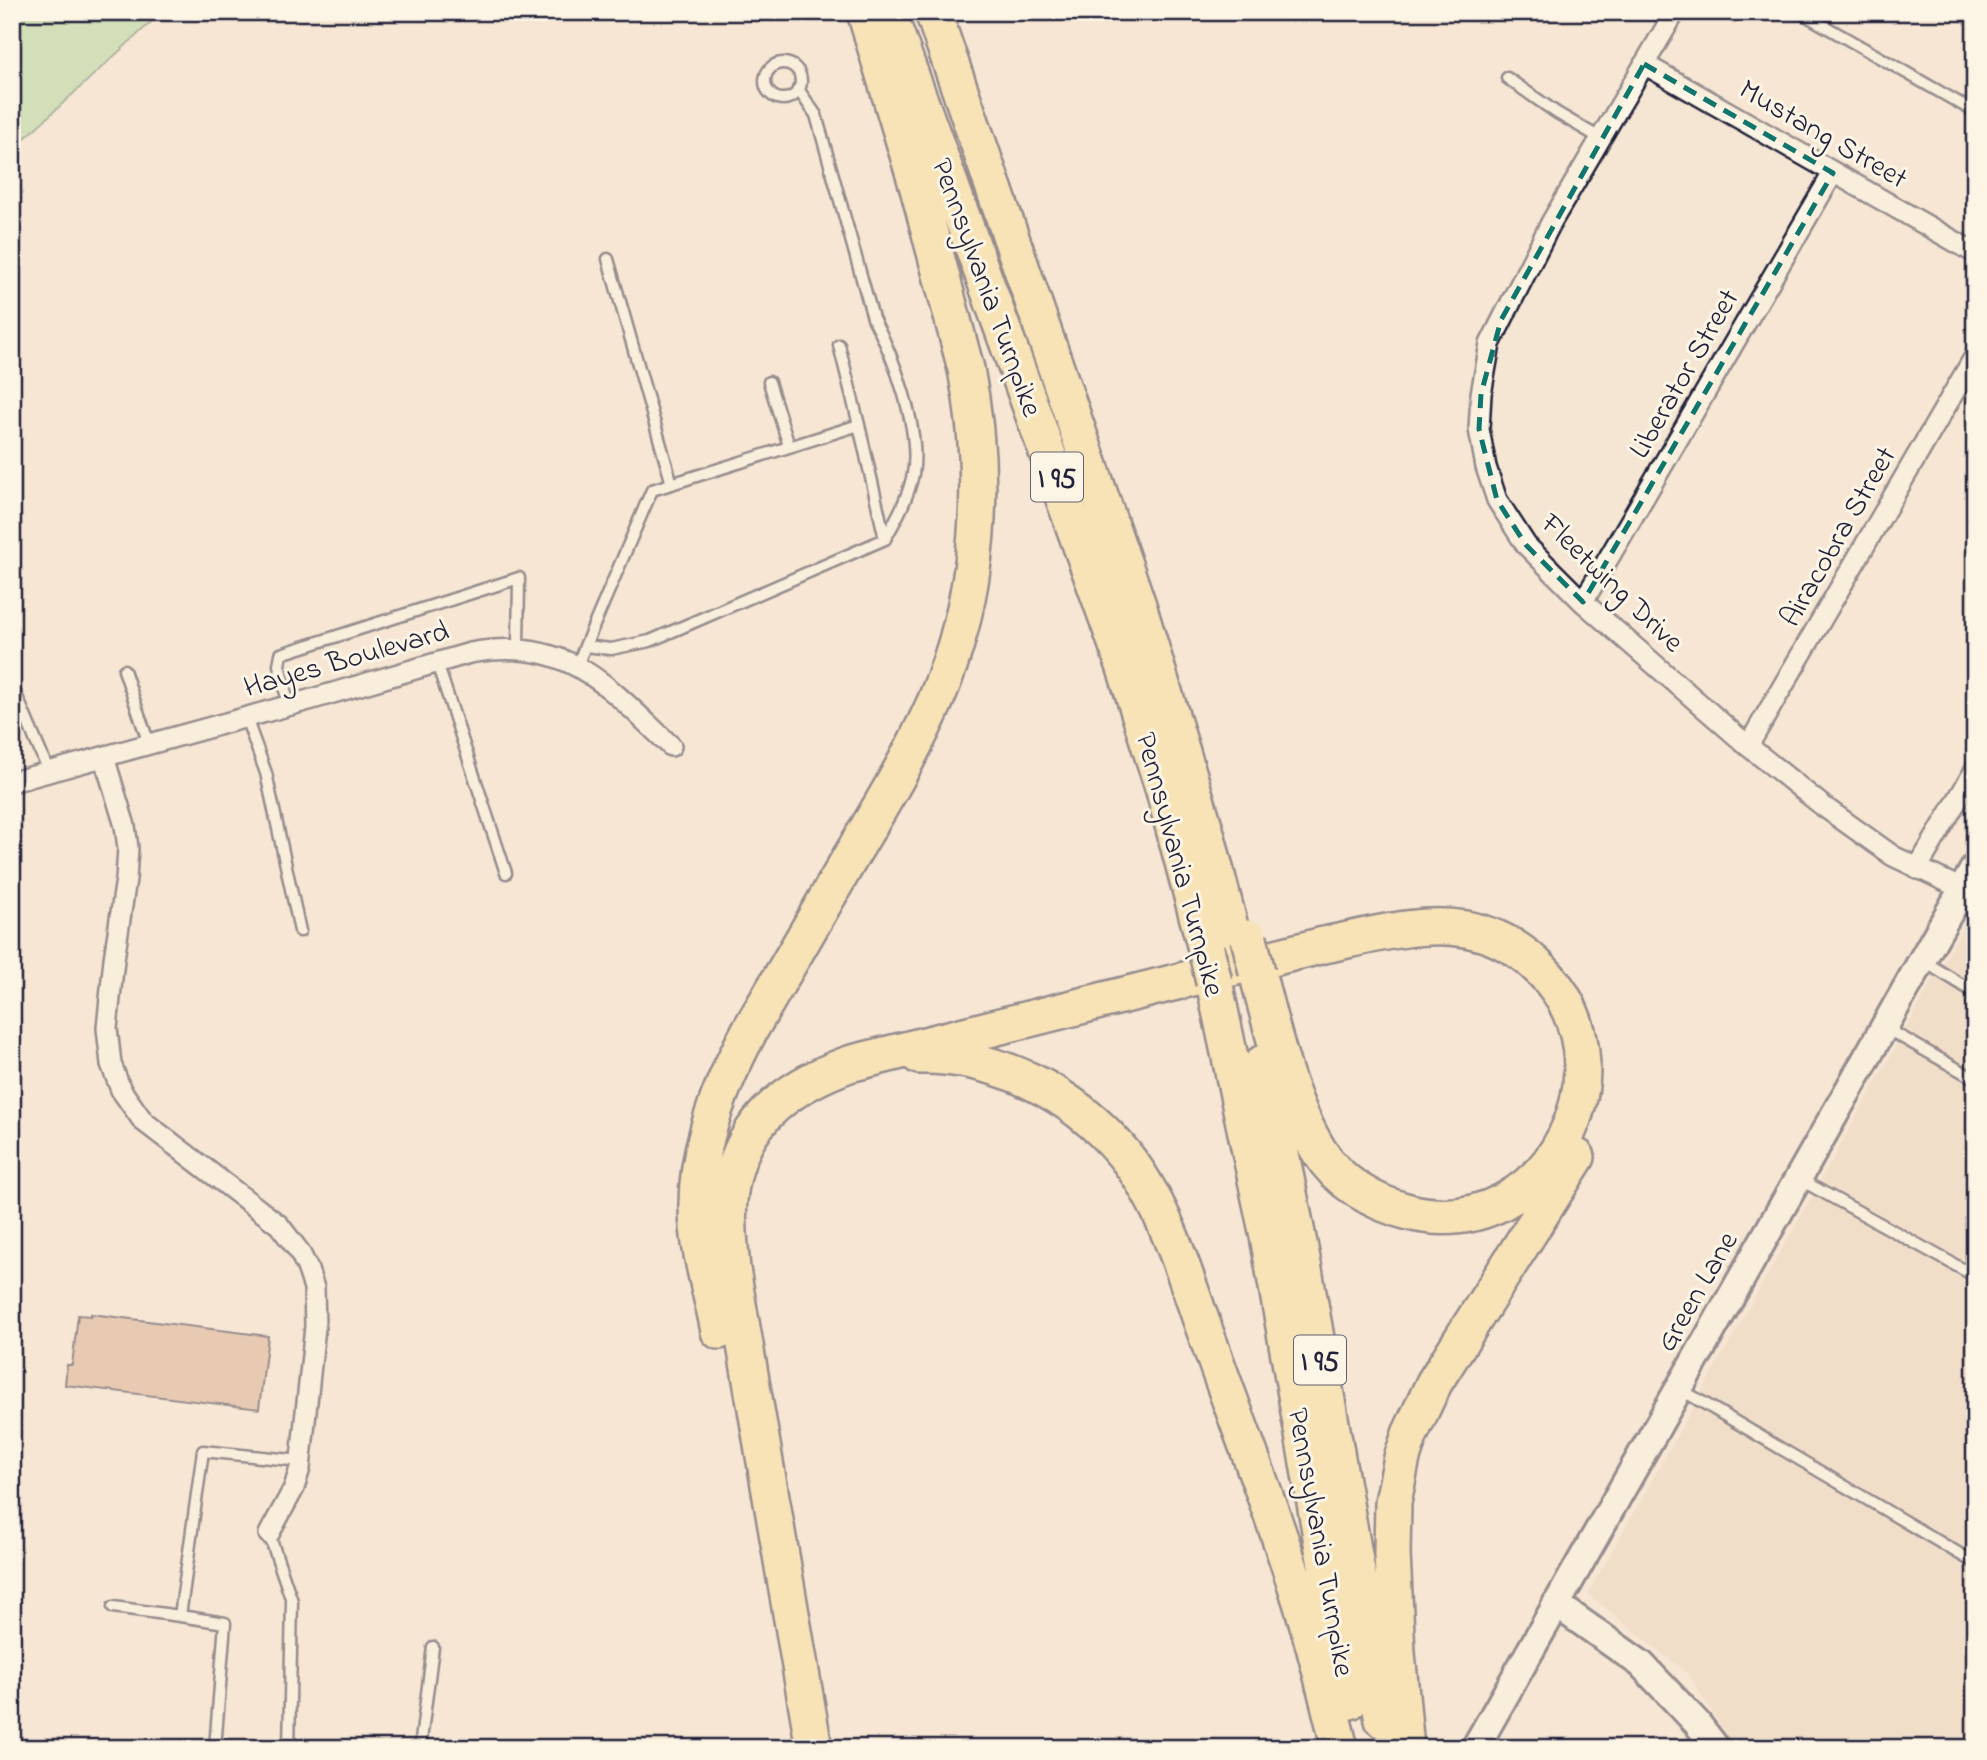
<svg xmlns="http://www.w3.org/2000/svg" width="1987" height="1760" font-family="'Indie Flower',sans-serif">
<rect width="100%" height="100%" fill="#f5e6d3"/>
<filter id="ink" filterUnits="userSpaceOnUse"><feTurbulence type="fractalNoise" baseFrequency=".0143" numOctaves="2"/><feDisplacementMap in="SourceGraphic" scale="14" xChannelSelector="R" yChannelSelector="G"/><feConvolveMatrix kernelMatrix="1 2 1 2 8 2 1 2 1" color-interpolation-filters="sRGB"/></filter>
<g filter="url(#ink)">
<!-- built -->
<path fill="#ecd4bd" d="M 1975,906 L 1975,1748 L 1735,1748 L 1688,1674 L 1588,1594 Z"/>
<!-- green -->
<path fill="#a8d797" stroke="#657c69" stroke-width="2" d="M 12,12 L 162,12 L 12,150 Z"/>
<!-- building -->
<path fill="#d8a98a" stroke="#22223b" stroke-width="2" d="M 91,1314 L 268,1336 L 259,1409 L 65,1385 L 67,1365 L 72,1365 L 78,1315 L 91,1316 Z"/>
<g fill="none" stroke-linecap="round" stroke-linejoin="round">
<defs>
<path id="lane" d="M 1800,12 L 1975,112
M765 81a18 18 0 1 1 36 0a18 18 0 1 1-36 0Z
M 1507,78 L 1557,113 L 1600,138
M 798,89 L 816,115 L 873,318 C 894,357 921,430 913,474 C 908,498 897,518 885,539
M 608,259 L 672,484
M 839,345 L 859,425
M 769,382 L 789,446
M 437,663 L 506,873
M 577,666 L 585,646 L 652,490 L 859,425 L 885,539 L 650,641 L 611,649 L 585,646
M 124,670 L 149,744
M 12,685 L 49,772
M 289,706 L 279,665 L 281,654 L 519,578 L 518,648
M 246,718 L 266,773 L 300,931
M 1925,962 L 1975,993
M 1884,1027 L 1975,1079
M 1799,1179 L 1975,1276
M 1680,1389 L 1975,1563
M 269,1534 L 292,1601 L 289,1748
M 113,1607 L 180,1616
M 215,1748 L 225,1623 L 180,1616 L 203,1451 L 301,1461
M 420,1748 L 433,1647"/>
<path id="street" d="M 1675,12 L 1552,221 L 1490,344 L 1481,394 L 1479,429 L 1486,467 L 1497,500 L 1526,545 L 1583,602 L 1748,746 L 1823,806 L 1893,856 L 1962,889
M 1644,64 L 1975,253
M 1583,602 L 1833,173
M 1748,746 L 1975,356
M 104,757 L 125,826 L 128,848 L 126,879 L 114,959 L 107,1028 L 111,1064 L 121,1090 L 143,1121 L 279,1225 L 299,1251 L 307,1267 L 314,1288 L 315,1327 L 300,1468 L 294,1488 L 269,1534
M 12,782 L 309,700 L 470,653 C 568,635 607,686 671,746
M 1917,869 L 1975,770"/>
<path id="secondary" d="M 1556,1604 L 1641,1664 L 1697,1723 L 1716,1748
M 1475,1748 L 1975,867"/>
<path id="highway" d="M 888,12 L 1124,665 L 1164,791 L 1206,949
M 933,12 L 1138,605 L 1205,829 L 1234,942
M 1214,982 L 1268,1236 L 1350,1701
M 919,1056 C 998,1055 1073,1093 1123,1153 C 1167,1206 1186,1281 1210,1345 C 1240,1430 1274,1514 1300,1599 C 1316,1648 1327,1698 1340,1748
M 1263,1063 L 1303,1264 L 1383,1720
M 719,1331 C 713,1299 703,1268 699,1236 C 689,1164 717,1092 750,1030 C 784,972 818,914 851,856 C 881,806 911,756 935,702 C 980,598 988,480 966,369 L 918,188 L 865,12
M 814,1748 L 732,1269 C 730,1246 727,1223 729,1200 C 736,1126 783,1088 849,1064 L 1324,945 C 1369,936 1419,921 1466,929 C 1492,934 1516,946 1535,964 C 1643,1061 1549,1247 1409,1212 C 1373,1203 1339,1183 1319,1151 C 1288,1102 1272,1028 1257,972
M 1406,1748 L 1397,1653 L 1392,1554 L 1393,1502 L 1402,1458 L 1410,1434 L 1434,1383 L 1577,1157"/>
</defs>
<!-- lane casing -->
<use href="#lane" stroke="#22223b" stroke-width="15"/>
<!-- street casing -->
<use href="#street" stroke="#22223b" stroke-width="24"/>
<!-- secondary casing -->
<use href="#secondary" stroke="#22223b" stroke-width="32"/>
<!-- highway casing -->
<use href="#highway" stroke="#22223b" stroke-width="40"/>
<!-- lane -->
<use href="#lane" stroke="#fcf5e5" stroke-width="10"/>
<!-- street -->
<use href="#street" stroke="#fcf5e5" stroke-width="19"/>
<!-- secondary -->
<use href="#secondary" stroke="#fcf5e5" stroke-width="26"/>
<!-- highway -->
<use href="#highway" stroke="#fadf96" stroke-width="35"/>
<defs>
<path id="highway-bridge" d="M 1249,938 L 1257,972
M 1206,949 L 1214,982"/>
</defs>
<!-- highway-bridge casing -->
<use href="#highway-bridge" stroke="#22223b" stroke-width="40" stroke-linecap="butt"/>
<!-- highway-bridge -->
<use href="#highway-bridge" stroke="#fadf96" stroke-width="35"/>
</g>
</g>
<!-- marked area -->
<path d="M0 0H1987V1760H0ZM 1644,64 L 1833,173 L 1583,602 L 1526,545 L 1497,500 L 1479,429 L 1481,394 L 1501,320 Z" fill="#f5e6d3" fill-opacity=".55" fill-rule="evenodd"/>
<path fill="none" stroke="#0f766e" stroke-width="5" stroke-dasharray="14 9" stroke-linejoin="round" d="M 1644,64 L 1833,173 L 1583,602 L 1526,545 L 1497,500 L 1479,429 L 1481,394 L 1501,320 Z"/>
<g text-anchor="middle" stroke-width="6" stroke-linejoin="round" paint-order="stroke">
<!-- shield labels -->
<g fill="#fcf5e5" stroke="#63616e" stroke-width="2">
<rect x="1031" y="452.5" width="52" height="49" rx="5"/>
<rect x="1294" y="1335.5" width="52" height="49" rx="5"/>
</g>
<g font-size="28" font-weight="bold" fill="#22223b">
<text x="1057" y="487">I 95</text>
<text x="1320" y="1370">I 95</text>
</g>
<!-- street labels -->
<g font-size="30" fill="#22223b" stroke="#fcf5e5">
<text transform="translate(1824 133) rotate(30)" y="10">Mustang Street</text>
<text transform="translate(988 287) rotate(70)" y="10">Pennsylvania Turnpike</text>
<text transform="translate(1683 373) rotate(-60)" y="10">Liberator Street</text>
<text transform="translate(1837 536) rotate(-60)" y="10">Airacobra Street</text>
<text transform="translate(1613 582) rotate(44)" y="10">Fleetwing Drive</text>
<text transform="translate(346 658) rotate(-16)" y="10">Hayes Boulevard</text>
<text transform="translate(1181 864) rotate(75)" y="10">Pennsylvania Turnpike</text>
<text transform="translate(1696 1291) rotate(-60)" y="10">Green Lane</text>
<text transform="translate(1322 1542) rotate(80)" y="10">Pennsylvania Turnpike</text>
</g>
</g>
<!-- margin -->
<rect width="1987" height="1760" fill="none" stroke="#fcf5e5" stroke-width="42"/>
<rect x="21" y="21" width="1945" height="1718" fill="none" stroke="#22223b" stroke-width="2.5" filter="url(#ink)"/>
</svg>
